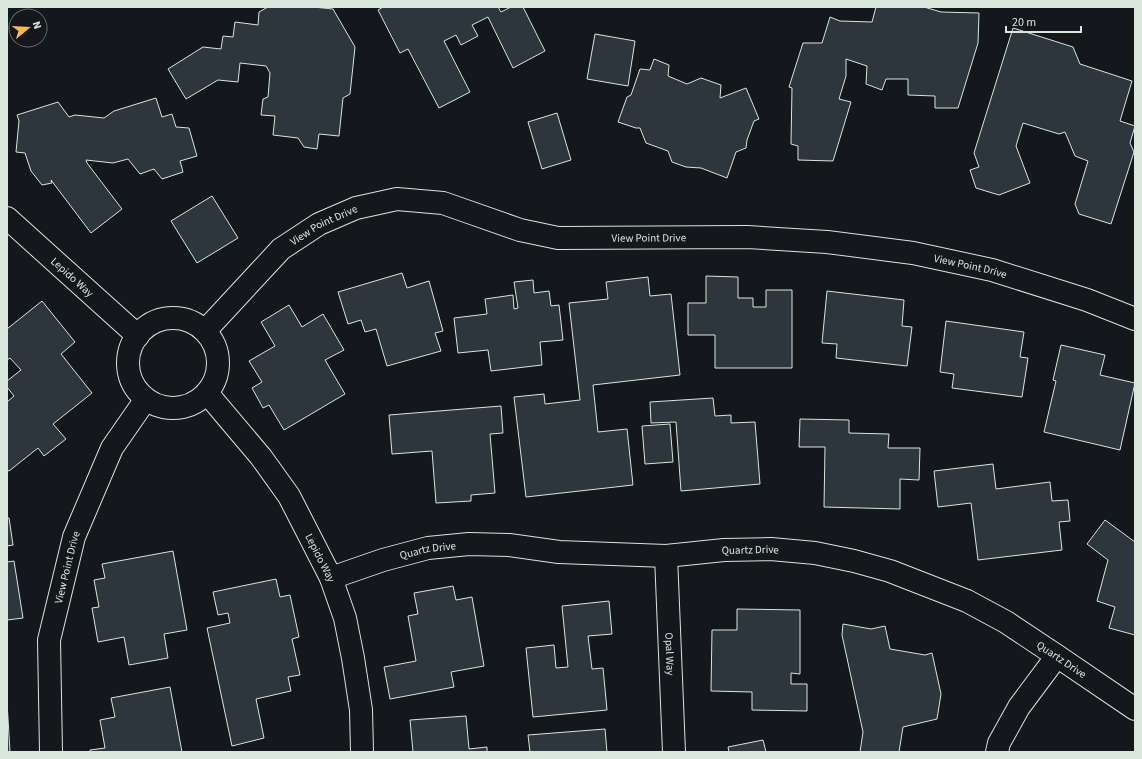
<svg xmlns="http://www.w3.org/2000/svg" width="1142" height="759" font-family="'Source Sans 3',sans-serif">
<rect width="100%" height="100%" fill="#14181c"/>
<!-- building -->
<path fill="#2c363c" stroke="#d8e6dc" d="M 268,7 L 313,7 L 333,9 L 355,47 L 350,94 L 343,98 L 339,136 L 319,134 L 317,149 L 304,147 L 298,138 L 273,135 L 275,116 L 261,115 L 263,99 L 268,97 L 270,73 L 266,66 L 240,63 L 238,82 L 218,80 L 186,99 L 168,69 L 203,47 L 221,49 L 223,36 L 233,37 L 235,22 L 258,25 L 259,12 Z
M 383,7 L 498,7 L 501,12 L 511,7 L 523,7 L 545,51 L 513,68 L 488,17 L 472,25 L 478,36 L 461,45 L 456,35 L 444,41 L 470,92 L 439,108 L 408,49 L 400,53 L 378,10 Z
M 876,7 L 924,7 L 941,12 L 979,13 L 978,43 L 958,108 L 935,108 L 935,96 L 908,95 L 908,79 L 886,79 L 882,90 L 866,84 L 867,66 L 846,59 L 846,76 L 839,99 L 851,102 L 833,161 L 798,160 L 798,146 L 791,144 L 792,88 L 789,87 L 803,43 L 822,43 L 830,17 L 840,21 L 872,22 Z
M 1013,28 L 1073,47 L 1080,64 L 1132,81 L 1120,121 L 1135,126 L 1130,143 L 1134,152 L 1111,224 L 1079,214 L 1075,204 L 1088,161 L 1075,156 L 1065,132 L 1059,134 L 1023,123 L 1016,146 L 1030,183 L 999,195 L 976,188 L 970,170 L 979,167 L 974,153 Z
M 595,34 L 635,41 L 628,86 L 587,79 Z
M 654,59 L 669,65 L 668,76 L 687,84 L 701,78 L 721,85 L 720,98 L 746,88 L 759,119 L 754,121 L 747,140 L 746,148 L 736,152 L 727,178 L 701,168 L 686,167 L 672,162 L 668,151 L 646,143 L 640,128 L 636,128 L 618,122 L 627,97 L 631,95 L 640,69 L 650,70 Z
M 156,98 L 162,117 L 172,114 L 176,127 L 189,128 L 197,156 L 180,161 L 183,172 L 162,179 L 154,169 L 140,174 L 128,159 L 113,163 L 86,160 L 87,163 L 122,209 L 91,233 L 51,180 L 52,183 L 42,185 L 31,171 L 25,153 L 16,152 L 19,121 L 17,115 L 58,102 L 69,117 L 75,115 L 104,118 L 114,111 Z
M 557,113 L 571,160 L 542,169 L 528,122 Z
M 212,196 L 238,238 L 197,263 L 171,221 Z
M 402,273 L 407,288 L 429,281 L 443,331 L 435,333 L 441,351 L 387,366 L 376,329 L 365,332 L 361,320 L 348,324 L 338,292 Z
M 706,276 L 738,277 L 738,298 L 753,298 L 753,307 L 766,307 L 766,290 L 792,290 L 792,368 L 715,368 L 715,335 L 688,335 L 688,303 L 706,303 Z
M 648,277 L 650,296 L 671,294 L 680,375 L 593,385 L 598,432 L 627,429 L 633,485 L 526,497 L 514,397 L 544,394 L 545,404 L 580,400 L 569,303 L 608,299 L 606,282 Z
M 533,280 L 534,293 L 549,291 L 551,306 L 559,305 L 563,340 L 540,342 L 542,365 L 491,371 L 488,350 L 458,353 L 454,318 L 487,314 L 485,299 L 513,295 L 514,309 L 518,308 L 514,282 Z
M 827,291 L 904,300 L 902,326 L 912,327 L 907,366 L 836,358 L 837,344 L 822,343 Z
M 42,301 L 75,342 L 61,354 L 92,393 L 53,424 L 66,439 L 44,456 L 38,448 L 9,471 L 7,470 L 7,402 L 14,396 L 7,387 L 7,381 L 21,370 L 10,358 L 7,360 L 7,329 Z
M 289,305 L 302,327 L 323,314 L 344,350 L 325,360 L 345,394 L 284,430 L 269,405 L 263,408 L 252,388 L 262,382 L 249,361 L 275,346 L 261,322 Z
M 946,321 L 1024,332 L 1020,357 L 1028,358 L 1022,397 L 952,388 L 954,374 L 940,372 Z
M 1061,345 L 1105,355 L 1100,375 L 1135,383 L 1120,450 L 1044,432 L 1056,381 L 1053,380 Z
M 713,398 L 715,416 L 731,415 L 731,423 L 755,422 L 760,484 L 681,491 L 676,422 L 651,423 L 650,402 Z
M 501,406 L 503,433 L 490,434 L 495,493 L 471,495 L 471,501 L 436,503 L 432,451 L 392,454 L 389,415 Z
M 800,419 L 849,420 L 849,433 L 889,434 L 888,448 L 920,448 L 919,480 L 900,479 L 900,509 L 824,507 L 825,447 L 799,447 Z
M 670,424 L 673,462 L 645,464 L 642,426 Z
M 993,464 L 996,489 L 1050,482 L 1052,501 L 1068,500 L 1070,521 L 1059,522 L 1062,550 L 978,560 L 971,503 L 938,507 L 934,471 Z
M 7,518 L 9,518 L 13,545 L 7,546 Z
M 1105,520 L 1135,542 L 1135,635 L 1109,628 L 1115,607 L 1097,601 L 1108,560 L 1087,544 Z
M 173,551 L 187,630 L 164,634 L 168,658 L 129,665 L 124,637 L 98,642 L 92,608 L 99,607 L 94,580 L 105,578 L 102,564 Z
M 14,561 L 23,618 L 7,620 L 7,562 Z
M 276,579 L 280,597 L 290,595 L 299,637 L 292,639 L 300,675 L 288,677 L 291,691 L 256,699 L 264,738 L 232,746 L 207,628 L 230,623 L 228,613 L 218,615 L 213,592 Z
M 453,586 L 456,600 L 472,597 L 484,666 L 451,672 L 454,687 L 390,699 L 384,667 L 416,661 L 408,616 L 418,614 L 414,593 Z
M 609,601 L 612,634 L 588,636 L 592,669 L 603,668 L 607,710 L 533,717 L 526,648 L 554,645 L 556,668 L 568,667 L 562,606 Z
M 737,609 L 800,610 L 800,674 L 791,673 L 791,684 L 807,684 L 807,711 L 752,710 L 752,692 L 711,691 L 712,630 L 737,630 Z
M 843,624 L 871,629 L 885,626 L 890,649 L 925,655 L 932,653 L 941,694 L 937,719 L 903,727 L 899,752 L 860,752 L 863,732 L 842,635 Z
M 170,687 L 182,752 L 90,752 L 90,750 L 105,748 L 100,720 L 115,717 L 111,698 Z
M 7,702 L 10,752 L 7,752 Z
M 466,716 L 469,749 L 487,747 L 487,752 L 413,752 L 410,720 Z
M 605,729 L 607,752 L 530,752 L 528,735 Z
M 763,740 L 766,752 L 729,752 L 728,747 Z"/>
<g fill="none" stroke-linecap="round" stroke-linejoin="round">
<defs>
<g id="minor">
<path id="s1" d="M 7,218 L 138,336"/>
<circle cx="173" cy="363" r="45"/>
<path id="s2" d="M 205,331 L 281,249 L 319,224 L 356,208 L 397,199 L 443,203 L 520,230 L 558,238 L 747,237 L 827,242 L 913,253 L 992,270 L 1087,300 L 1135,319"/>
<path id="s3" d="M 207,393 L 261,457 L 289,496 L 331,578 L 345,618 L 353,658 L 361,710 L 362,752"/>
<path id="s4" d="M 666,556 L 674,752"/>
<path id="s5" d="M 331,578 L 383,560 L 428,548 L 469,544 L 509,545 L 559,552 L 666,556 L 724,550 L 771,549 L 815,553 L 854,561 L 890,571 L 967,601 L 1006,622 L 1057,656 L 1135,709"/>
<path id="s6" d="M 51,752 L 49,640 L 74,537 L 112,448 L 146,399"/>
<path d="M 997,752 L 999,743 L 1019,707 L 1057,656"/>
</g>
</defs>
<!-- minor casing -->
<use href="#minor" stroke="#d8e6dc" stroke-width="24"/>
<!-- minor -->
<use href="#minor" stroke="#14181c" stroke-width="22"/>
</g>
<g text-anchor="middle" stroke-width="3" stroke-linejoin="round" paint-order="stroke">
<!-- street labels -->
<g font-size="11" fill="#d8e6dc" stroke="#14181c">
<text dy="4" stroke="none"><textPath href="#s2" startOffset="161">View Point Drive</textPath></text>
<text dy="4" stroke="none"><textPath href="#s2" startOffset="497">View Point Drive</textPath></text>
<text dy="4" stroke="none"><textPath href="#s2" startOffset="821">View Point Drive</textPath></text>
<text dy="4" stroke="none"><textPath href="#s1" startOffset="88">Lepido Way</textPath></text>
<text dy="4" stroke="none"><textPath href="#s5" startOffset="101">Quartz Drive</textPath></text>
<text dy="4" stroke="none"><textPath href="#s5" startOffset="425">Quartz Drive</textPath></text>
<text dy="4" stroke="none"><textPath href="#s3" startOffset="201">Lepido Way</textPath></text>
<text dy="4" stroke="none"><textPath href="#s6" startOffset="187">View Point Drive</textPath></text>
<text dy="4" stroke="none"><textPath href="#s4" startOffset="98">Opal Way</textPath></text>
<text dy="4" stroke="none"><textPath href="#s5" startOffset="761">Quartz Drive</textPath></text>
</g>
</g>
<!-- border -->
<rect width="1142" height="759" fill="none" stroke="#d8e6dc" stroke-width="16"/>
<!-- north arrow -->
<g transform="translate(28 28) rotate(72)"><circle r="19" fill="#14181c" stroke="#626a69"/>
<path d="M0-3L7 15L0 10L-7 15Z" fill="#ffb74d"/>
<text y="-6" font-size="11" font-weight="bold" text-anchor="middle" fill="#d8e6dc">N</text>
</g>
<!-- scale -->
<path d="M1006 26v6h75v-6" fill="none" stroke="#d8e6dc" stroke-width="2"/>
<text x="1012" y="26" font-size="12" fill="#d8e6dc" stroke="#14181c" stroke-width="3" paint-order="stroke">20 m</text>
</svg>
